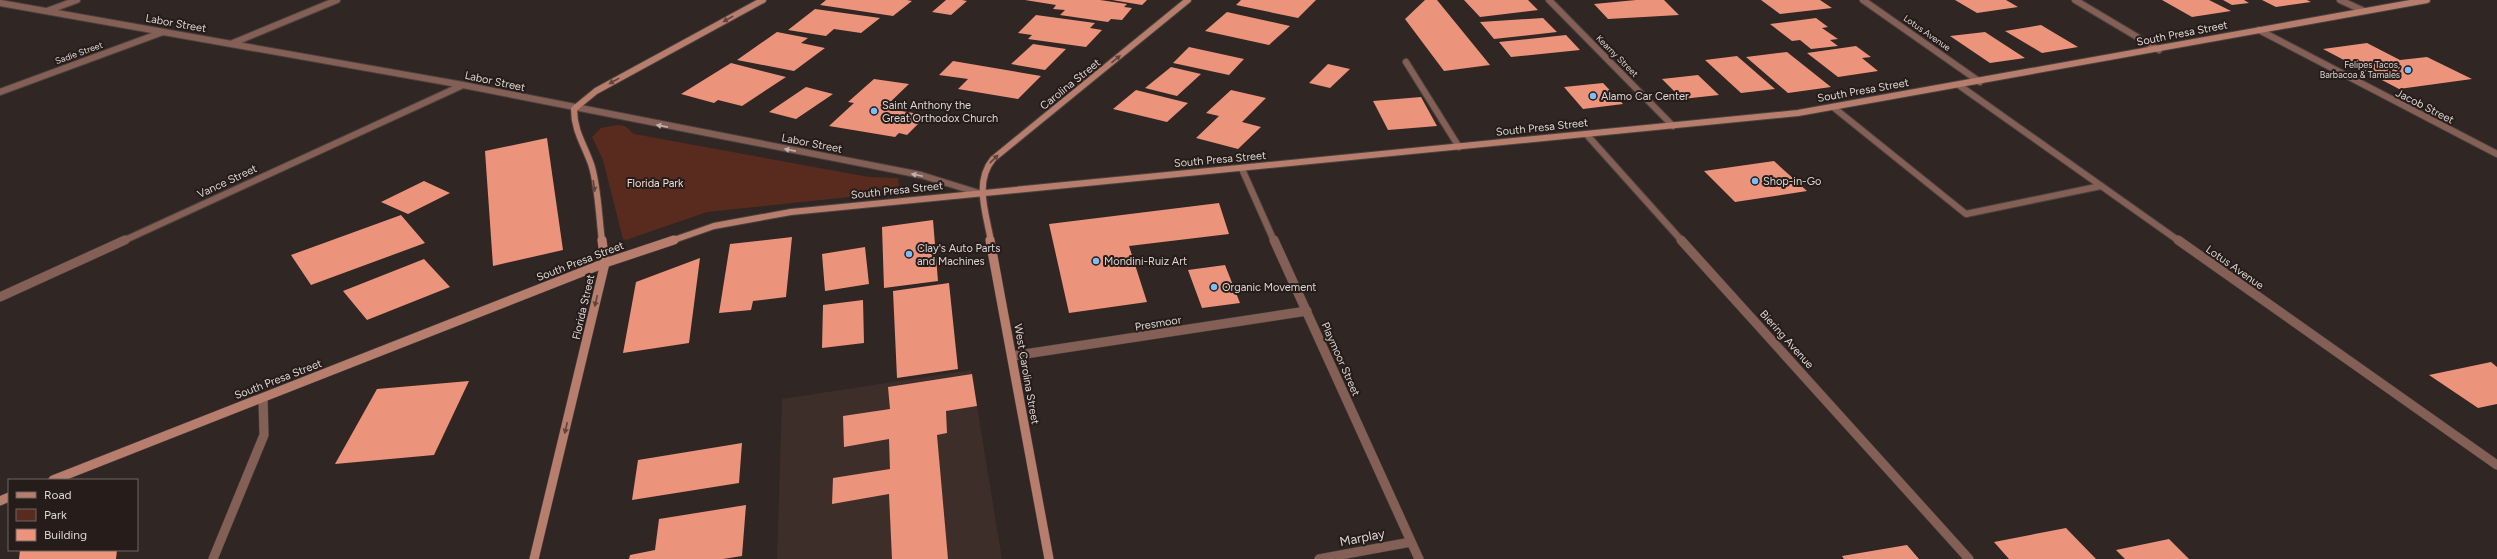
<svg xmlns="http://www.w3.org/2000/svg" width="2497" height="559" font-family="Figtree,sans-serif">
<rect width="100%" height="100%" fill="#302623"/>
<!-- built -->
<path fill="#3e2e29" d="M 971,370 L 1002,559 L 777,559 L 782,399 Z"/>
<!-- green -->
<path fill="#592b1e" d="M 617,125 L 625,126 L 634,134 L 869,177 L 898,178 L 899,186 L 887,193 L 707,212 L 626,240 L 623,239 L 603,160 L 592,137 L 601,128 Z"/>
<!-- building -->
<path fill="#ec937b" d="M 826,0 L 907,0 L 912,1 L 893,16 L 820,5 Z
M 946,0 L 962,0 L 967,1 L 951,15 L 932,12 Z
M 1025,0 L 1100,0 L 1127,4 L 1124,7 L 1132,8 L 1122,20 L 1111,19 L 1108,22 L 1060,15 L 1065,10 L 1053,9 L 1056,5 Z
M 1112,0 L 1147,0 L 1142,5 Z
M 1241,0 L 1316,0 L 1298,18 L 1236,5 Z
M 1425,0 L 1437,0 L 1490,65 L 1444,71 L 1405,19 Z
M 1464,0 L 1528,0 L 1538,10 L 1480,17 Z
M 1636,0 L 1664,0 L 1679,15 L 1608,19 L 1594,4 Z
M 1761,0 L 1820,0 L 1832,8 L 1780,14 Z
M 1955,0 L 2006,0 L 2018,7 L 1977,13 Z
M 2162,0 L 2209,0 L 2231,11 L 2192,17 Z
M 2223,0 L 2244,0 L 2249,3 L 2232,5 Z
M 2262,0 L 2307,0 L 2311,2 L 2276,7 Z
M 815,9 L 880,18 L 861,33 L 834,29 L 826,36 L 788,30 Z
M 1227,12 L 1290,26 L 1269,45 L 1205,31 Z
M 1036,15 L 1095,23 L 1090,28 L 1102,30 L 1086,47 L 1028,39 L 1032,35 L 1018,33 Z
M 1543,18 L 1557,32 L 1494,39 L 1480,22 Z
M 1816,18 L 1828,27 L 1822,28 L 1838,39 L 1830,40 L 1838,46 L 1811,49 L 1800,40 L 1792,41 L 1770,24 Z
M 2041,25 L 2078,47 L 2042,53 L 2005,31 Z
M 777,32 L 808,38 L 801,43 L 825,48 L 794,71 L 737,60 Z
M 1985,32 L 2025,58 L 1990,63 L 1950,36 Z
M 1566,35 L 1580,50 L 1511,57 L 1499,42 Z
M 2367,43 L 2400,60 L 2427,57 L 2472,79 L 2399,89 L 2323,49 Z
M 1033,44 L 1066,49 L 1045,70 L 1011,64 Z
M 1856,46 L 1871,57 L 1862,58 L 1878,71 L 1838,77 L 1807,53 Z
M 1189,47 L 1244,59 L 1229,75 L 1173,63 Z
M 1787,52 L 1831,87 L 1788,93 L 1746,57 Z
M 1737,56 L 1775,89 L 1741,93 L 1705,60 Z
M 953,61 L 1041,76 L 1018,99 L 958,89 L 968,79 L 939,75 Z
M 731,63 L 786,77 L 742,106 L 718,100 L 714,103 L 681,94 Z
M 1328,64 L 1350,69 L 1330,88 L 1309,83 Z
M 1171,67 L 1201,74 L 1177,96 L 1145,88 Z
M 1698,75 L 1719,95 L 1682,99 L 1662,79 Z
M 874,79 L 909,84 L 884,108 L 919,114 L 915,118 L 923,119 L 907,135 L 899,133 L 895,137 L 829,126 L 854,103 L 848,102 Z
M 1603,83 L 1623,104 L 1583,109 L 1564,87 Z
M 806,87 L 833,94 L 796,119 L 769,112 Z
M 1136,90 L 1188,103 L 1167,122 L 1113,109 Z
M 1231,90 L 1266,98 L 1242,122 L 1261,127 L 1238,149 L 1196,138 L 1219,116 L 1206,113 Z
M 1421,97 L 1437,126 L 1388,130 L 1373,101 Z
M 547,138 L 563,250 L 493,266 L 485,151 Z
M 1774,161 L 1807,191 L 1735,202 L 1704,171 Z
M 424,181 L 450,193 L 408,214 L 381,202 Z
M 1219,203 L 1229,234 L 1129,246 L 1147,302 L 1069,313 L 1049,224 Z
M 401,215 L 425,243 L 311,285 L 291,255 Z
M 933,220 L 938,281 L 884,288 L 882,227 Z
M 792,237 L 786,297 L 753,301 L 751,310 L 719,313 L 730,244 Z
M 865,247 L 869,284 L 825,291 L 822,254 Z
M 700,258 L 689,343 L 623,353 L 636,282 Z
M 424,259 L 450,287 L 367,320 L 343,291 Z
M 1225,265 L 1240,303 L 1202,308 L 1188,270 Z
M 949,283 L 958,369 L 897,378 L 893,291 Z
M 863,300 L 864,343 L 822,348 L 823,305 Z
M 2491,362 L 2497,367 L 2497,404 L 2478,408 L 2429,375 Z
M 972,374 L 977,406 L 946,411 L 947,433 L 937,435 L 948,559 L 892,559 L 889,494 L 832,504 L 833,478 L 890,469 L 889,439 L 844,447 L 843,416 L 890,409 L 888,387 Z
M 469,381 L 434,455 L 335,464 L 377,389 Z
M 742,443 L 739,483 L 632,500 L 638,460 Z
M 746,505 L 742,556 L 723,559 L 629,559 L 630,555 L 655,550 L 659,519 Z
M 2066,528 L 2096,559 L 2009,559 L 1994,542 Z
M 2169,539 L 2189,559 L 2125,559 L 2116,550 Z
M 1907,545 L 1919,559 L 1844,559 L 1842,556 Z
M 20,550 L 117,550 L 116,559 L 19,559 Z"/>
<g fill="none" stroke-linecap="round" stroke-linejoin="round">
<defs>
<path id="lane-far1" d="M 2075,0 L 2159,50
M 1406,62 L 1459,147
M 1833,107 L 1966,214 L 2101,186"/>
<path id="lane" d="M 213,559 L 264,435 L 263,398"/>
<path id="street-far1" d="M 1549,0 L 1673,126
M 1863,0 L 1980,82
M 2340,0 L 2364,11
M 0,3 L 463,85 L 921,175 L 982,194
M 47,11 L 77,0
M 2259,30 L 2497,154
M 233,43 L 337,0
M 1960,86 L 2179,241
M 0,92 L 163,32
M 1587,135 L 1682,241
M 1242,169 L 1274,241
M 123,241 L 463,85"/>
<path id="street" d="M 1274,240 L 1419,559
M 1681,240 L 1969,559
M 2178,240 L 2497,465
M 0,297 L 125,240
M 1012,356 L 1307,311
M 1319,559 L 1411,542"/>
<path id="secondary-far1" d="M 602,241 C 599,219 598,184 591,164 C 584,144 574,131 574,109 L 596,91 L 763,0
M 671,241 L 714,226 L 791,212 L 1798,113 L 2427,0
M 991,241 C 986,213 974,182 993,159 L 1188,0"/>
<path id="secondary" d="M 990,240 L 1049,559
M 53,480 L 605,263 L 674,240
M 0,501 L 9,497
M 534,559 L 605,263 L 602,240"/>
</defs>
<!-- lane-far1 casing -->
<use href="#lane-far1" stroke="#4c423f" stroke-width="8"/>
<!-- lane casing -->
<use href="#lane" stroke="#4c423f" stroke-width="10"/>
<!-- street-far1 casing -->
<use href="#street-far1" stroke="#4c423f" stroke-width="8"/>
<!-- street casing -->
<use href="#street" stroke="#4c423f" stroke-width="10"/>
<!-- secondary-far1 casing -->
<use href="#secondary-far1" stroke="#4c423f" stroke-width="8"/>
<!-- secondary casing -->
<use href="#secondary" stroke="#4c423f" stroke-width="10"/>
<!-- lane-far1 -->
<use href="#lane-far1" stroke="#845f55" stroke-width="6"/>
<!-- lane -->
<use href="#lane" stroke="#845f55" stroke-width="9"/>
<!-- street-far1 -->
<use href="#street-far1" stroke="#845f55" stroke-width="6"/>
<!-- street -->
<use href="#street" stroke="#845f55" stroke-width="9"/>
<!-- secondary-far1 -->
<use href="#secondary-far1" stroke="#b77d6d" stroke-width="6"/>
<!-- secondary -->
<use href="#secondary" stroke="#b77d6d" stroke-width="9"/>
</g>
<!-- one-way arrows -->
<defs><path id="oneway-solid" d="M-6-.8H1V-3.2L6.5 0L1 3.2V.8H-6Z"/></defs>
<g fill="#60433b">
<use href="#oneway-solid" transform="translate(728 19) rotate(151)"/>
<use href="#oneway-solid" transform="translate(1116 59) rotate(-39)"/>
<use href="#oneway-solid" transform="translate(614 81) rotate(151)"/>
<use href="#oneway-solid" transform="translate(994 159) rotate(-44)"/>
<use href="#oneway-solid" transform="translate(594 186) rotate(82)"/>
<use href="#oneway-solid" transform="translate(596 301) rotate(103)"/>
<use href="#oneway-solid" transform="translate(566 428) rotate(103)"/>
</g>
<g fill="#c2b2ae">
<use href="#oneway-solid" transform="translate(662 126) rotate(-169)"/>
<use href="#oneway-solid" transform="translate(790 150) rotate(-169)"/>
<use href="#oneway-solid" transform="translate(917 175) rotate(-168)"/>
</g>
<!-- markers -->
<g fill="#7bbef8" stroke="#261c1a" stroke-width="1.5">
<circle cx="2408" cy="70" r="4"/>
<circle cx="1593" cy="96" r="4"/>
<circle cx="874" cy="111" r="4"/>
<circle cx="1755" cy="181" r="4"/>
<circle cx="909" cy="254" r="4"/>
<circle cx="1096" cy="261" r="4"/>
<circle cx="1214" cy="287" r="4"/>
</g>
<g text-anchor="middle" stroke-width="4" stroke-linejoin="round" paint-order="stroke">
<!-- far-street labels -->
<g font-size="9" fill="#ddd6d4" stroke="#261c1a">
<text transform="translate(1927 33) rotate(35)" y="3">Lotus Avenue</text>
<text transform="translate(79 53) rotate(-20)" y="3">Sadie Street</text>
<text transform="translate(1617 56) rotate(45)" y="3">Kearny Street</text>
</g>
<!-- far-poi labels -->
<g font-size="9" fill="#ddd6d4" stroke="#261c1a" text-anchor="end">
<text x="2400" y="68">Felipes Tacos,<tspan x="2400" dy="10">Barbacoa &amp; Tamales</tspan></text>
</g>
<!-- street labels -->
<g font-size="11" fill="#ddd6d4" stroke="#261c1a">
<text transform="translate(176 23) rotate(10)" y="4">Labor Street</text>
<text transform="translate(2182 33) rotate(-11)" y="4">South Presa Street</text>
<text transform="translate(495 81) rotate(12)" y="4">Labor Street</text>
<text transform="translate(1070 84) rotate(-39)" y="4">Carolina Street</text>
<text transform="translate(1863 90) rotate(-10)" y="4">South Presa Street</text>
<text transform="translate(2425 106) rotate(27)" y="4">Jacob Street</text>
<text transform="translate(1542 127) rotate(-6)" y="4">South Presa Street</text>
<text transform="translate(812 143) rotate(11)" y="4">Labor Street</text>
<text transform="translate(1220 159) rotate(-5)" y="4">South Presa Street</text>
<text transform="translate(227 181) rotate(-25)" y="4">Vance Street</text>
<text transform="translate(897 190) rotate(-6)" y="4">South Presa Street</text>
<text transform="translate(580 261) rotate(-21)" y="4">South Presa Street</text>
<text transform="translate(2235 267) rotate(35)" y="4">Lotus Avenue</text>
<text transform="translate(583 307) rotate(-77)" y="4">Florida Street</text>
<text transform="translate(1158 323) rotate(-9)" y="4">Presmoor</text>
<text transform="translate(1787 339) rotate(48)" y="4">Biering Avenue</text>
<text transform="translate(1341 359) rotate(66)" y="4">Playmoor Street</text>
<text transform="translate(1027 374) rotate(80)" y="4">West Carolina Street</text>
<text transform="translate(278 379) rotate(-21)" y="4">South Presa Street</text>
</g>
<!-- poi labels -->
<g font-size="11" fill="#ddd6d4" stroke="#261c1a" text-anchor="start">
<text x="1601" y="100">Alamo Car Center</text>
<text x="882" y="109">Saint Anthony the<tspan x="882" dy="13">Great Orthodox Church</tspan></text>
<text x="1763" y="185">Shop-in-Go</text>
<text x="917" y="252">Clay's Auto Parts<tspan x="917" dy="13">and Machines</tspan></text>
<text x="1104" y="265">Mondini-Ruiz Art</text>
<text x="1222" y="291">Organic Movement</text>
</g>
<!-- park labels -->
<g font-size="11" fill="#f2dad3" stroke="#261c1a">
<text x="655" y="187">Florida Park</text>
</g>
<!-- near-street labels -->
<g font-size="13" fill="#ddd6d4" stroke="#261c1a">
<text transform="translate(1362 537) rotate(-11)" y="5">Marplay</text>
</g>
</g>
<!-- legend -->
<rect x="8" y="479" width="130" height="72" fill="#261c1a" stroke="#6f6664"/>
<rect x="16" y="492" width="20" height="6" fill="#b77d6d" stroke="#6f6664"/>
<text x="44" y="499" font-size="12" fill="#ddd6d4">Road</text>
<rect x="16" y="509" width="20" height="12" fill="#592b1e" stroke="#6f6664"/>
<text x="44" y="519" font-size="12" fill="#ddd6d4">Park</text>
<rect x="16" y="529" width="20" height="12" fill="#ec937b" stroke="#6f6664"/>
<text x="44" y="539" font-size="12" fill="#ddd6d4">Building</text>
</svg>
